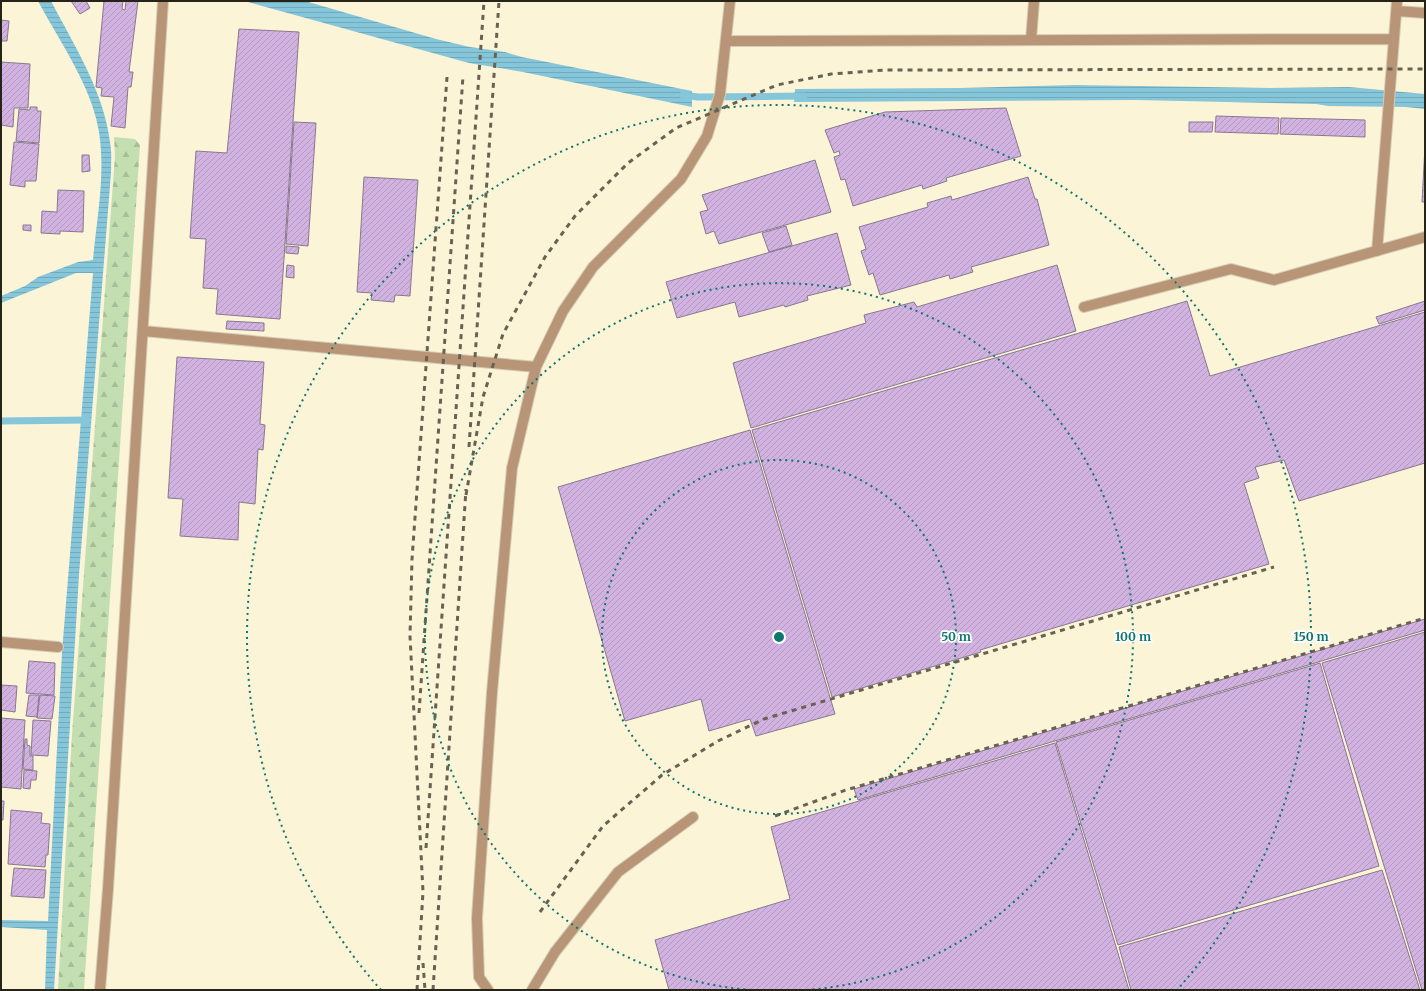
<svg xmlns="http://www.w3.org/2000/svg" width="1426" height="991" font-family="Merriweather,serif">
<defs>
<pattern id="forest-firs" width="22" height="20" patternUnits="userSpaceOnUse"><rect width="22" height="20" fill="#c3dfb2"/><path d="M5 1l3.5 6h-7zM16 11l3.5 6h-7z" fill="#a7bf98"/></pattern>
<pattern id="water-rules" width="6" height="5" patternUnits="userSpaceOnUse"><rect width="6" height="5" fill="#85c6da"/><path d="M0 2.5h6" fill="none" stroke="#73aaba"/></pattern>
<pattern id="building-hatch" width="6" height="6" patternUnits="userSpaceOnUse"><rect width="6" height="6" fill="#d1b2e0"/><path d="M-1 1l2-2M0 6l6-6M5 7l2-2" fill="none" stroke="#b399bf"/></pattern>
</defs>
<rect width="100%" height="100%" fill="#fcf4d7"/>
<!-- forest -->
<path fill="url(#forest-firs)" d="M 114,137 L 135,139 L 140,145 L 84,990 L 58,990 L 72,735 L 115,156 Z"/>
<!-- water -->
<path fill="url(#water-rules)" d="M 38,1 L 51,1 C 74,45 104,92 110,142 C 112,152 111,163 111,173 L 79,575 L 54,990 L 45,990 L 47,930 L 1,927 L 1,920 L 48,921 L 62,652 L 93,273 L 76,273 L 1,303 L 1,296 L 25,286 L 38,277 L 78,262 L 93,260 C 97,214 108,164 96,118 C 86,78 57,37 38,1 Z
M 244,1 L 305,1 L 436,39 L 470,47 L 505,52 L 522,57 L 692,91 L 692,107 L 523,72 L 469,63 Z
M 1075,85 L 1270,88 L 1349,87 L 1425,94 L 1425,109 L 1406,107 L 1328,106 L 1316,104 L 1136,100 L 794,102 L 795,89 L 961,88 Z"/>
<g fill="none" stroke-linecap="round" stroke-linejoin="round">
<!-- stream -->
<path stroke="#85c6da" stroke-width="7" d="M 683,95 L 698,97 L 804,96
M 1,421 L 87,420"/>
</g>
<!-- building -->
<path fill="url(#building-hatch)" stroke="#88788f" d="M 71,1 L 86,1 L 90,8 L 80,14 Z
M 104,1 L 123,1 L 122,9 L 125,10 L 126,1 L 138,1 L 129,72 L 133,72 L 131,87 L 128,87 L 125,128 L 111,126 L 114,97 L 101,96 L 102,88 L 96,87 Z
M 1,20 L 9,21 L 7,41 L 1,41 Z
M 239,29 L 299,32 L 280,319 L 216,314 L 218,289 L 203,288 L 206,239 L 190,238 L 196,151 L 227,153 Z
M 1,62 L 30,64 L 28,108 L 14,108 L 13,127 L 1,125 Z
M 30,107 L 37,107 L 37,111 L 41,111 L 39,143 L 16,141 L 19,109 L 30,110 Z
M 1006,108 L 1021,156 L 946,178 L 947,181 L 923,189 L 922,185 L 853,206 L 845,179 L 841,180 L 834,157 L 840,155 L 839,151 L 834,153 L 825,130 L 885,112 Z
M 1216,116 L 1279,118 L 1278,134 L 1215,132 Z
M 1281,118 L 1365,120 L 1365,137 L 1280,134 Z
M 294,122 L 316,123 L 308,246 L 286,244 Z
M 1189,122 L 1213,122 L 1212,132 L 1189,132 Z
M 14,142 L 39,144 L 36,181 L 25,181 L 25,187 L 10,185 Z
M 1425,146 L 1425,202 L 1422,202 Z
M 82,155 L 89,155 L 90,171 L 82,172 Z
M 815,160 L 831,212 L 719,244 L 714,231 L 706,234 L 700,212 L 708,210 L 702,195 Z
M 364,177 L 418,180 L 410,296 L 395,295 L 394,302 L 371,300 L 372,293 L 357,292 Z
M 1028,177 L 1035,199 L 1037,199 L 1049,245 L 971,267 L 973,272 L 950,279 L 949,275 L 880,295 L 873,273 L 869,275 L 861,251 L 866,249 L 859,227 L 928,207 L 927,203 L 951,196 L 952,200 Z
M 58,190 L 84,191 L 83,232 L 60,231 L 60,234 L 41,233 L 42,211 L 57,212 Z
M 23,225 L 31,225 L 31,231 L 23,230 Z
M 786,226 L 792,245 L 769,252 L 762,233 Z
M 837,233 L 851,285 L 807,296 L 808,300 L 785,307 L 784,305 L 739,317 L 735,302 L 677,318 L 666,282 Z
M 286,246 L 299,247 L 298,254 L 286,253 Z
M 287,265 L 294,266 L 294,278 L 286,277 Z
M 1057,265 L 1076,331 L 751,428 L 733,363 L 866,323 L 864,315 L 914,302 L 917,307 Z
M 1187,301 L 1210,376 L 1425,312 L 1425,463 L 1299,501 L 1284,460 L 1255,467 L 1259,478 L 1244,483 L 1269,564 L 980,650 L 981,652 L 832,697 L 752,430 Z
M 1425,301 L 1425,310 L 1379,324 L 1376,317 Z
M 227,321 L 264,323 L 264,331 L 226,329 Z
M 177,357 L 264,362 L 260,424 L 265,425 L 263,450 L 258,449 L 255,504 L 239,502 L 238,540 L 180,536 L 183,499 L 168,498 Z
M 750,430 L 835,714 L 756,736 L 750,719 L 709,731 L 701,699 L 625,721 L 558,487 Z
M 1425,619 L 1425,630 L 858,800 L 854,789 Z
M 1425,632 L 1425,990 L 1422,990 L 1322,663 Z
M 29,661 L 55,663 L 54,695 L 26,693 Z
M 1320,663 L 1379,866 L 1118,945 L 1056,742 Z
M 1,685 L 17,686 L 15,712 L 1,710 Z
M 29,695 L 39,695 L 37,717 L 26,716 Z
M 40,695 L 55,696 L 52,719 L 37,718 Z
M 1,718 L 25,720 L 21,789 L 1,787 Z
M 33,720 L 51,721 L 48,756 L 31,755 Z
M 25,739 L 27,739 L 27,745 L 30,746 L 30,756 L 33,756 L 33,770 L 23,769 Z
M 1055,743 L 1129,990 L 669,990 L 655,940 L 790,899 L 771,827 Z
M 24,770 L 37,771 L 36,780 L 31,780 L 30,789 L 23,788 Z
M 1,801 L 4,801 L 3,820 L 1,820 Z
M 11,810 L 42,813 L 41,823 L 50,824 L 48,855 L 46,855 L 45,867 L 8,864 Z
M 14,868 L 46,870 L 44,898 L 11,896 Z
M 1382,870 L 1420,990 L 1131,990 L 1119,947 Z"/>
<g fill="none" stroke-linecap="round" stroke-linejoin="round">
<defs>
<path id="lane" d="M 1397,11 L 1425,13
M 1031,40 L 1034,1
M 727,41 L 1394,39
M 1377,251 L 1397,1
M 1084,307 L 1231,269 L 1274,280 L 1425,237
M 143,331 L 536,367
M 1,642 L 58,647
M 100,990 L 108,889 L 163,1
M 488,990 L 479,977 L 477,918 L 492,692 L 512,468 L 536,367 L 563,311 L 593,267 L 681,179 L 707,136 L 720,94 L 730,1
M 532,990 L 555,952 L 618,872 L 693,817"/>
</defs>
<!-- lane casing -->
<use href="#lane" stroke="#d5ceb5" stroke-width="12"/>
<!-- lane -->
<use href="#lane" stroke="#b99578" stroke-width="10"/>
<!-- rail -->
<path stroke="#676252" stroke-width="3" stroke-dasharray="5 5" stroke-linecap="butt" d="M 469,447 L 499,1
M 466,495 L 483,397 L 503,334 L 545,257 L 575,216 L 628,163 L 676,128 L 777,85 L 831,74 L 886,70 L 1425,69
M 419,713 L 463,76
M 775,816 L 846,790 L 1425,618
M 426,848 L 484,1
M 540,912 L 603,826 L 662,775 L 718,741 L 764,719 L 1274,567
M 423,963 L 425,990
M 417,990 L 423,892 L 410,636 L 412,559 L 447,77
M 433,990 L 466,489"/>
</g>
<!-- distance rings -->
<g fill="none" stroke="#0f766e" stroke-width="2" stroke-dasharray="2 4">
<circle cx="779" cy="637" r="177"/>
<path d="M751 990A354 354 0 1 1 807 990"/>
<path d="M381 990A532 532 0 1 1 1177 990"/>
</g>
<circle cx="779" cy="637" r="6" fill="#0f766e" stroke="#fff" stroke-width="2"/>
<g font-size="12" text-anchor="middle" font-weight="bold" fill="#0f766e" stroke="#fff" stroke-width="3.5" stroke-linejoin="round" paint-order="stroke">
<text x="956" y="641">50 m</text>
<text x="1133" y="641">100 m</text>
<text x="1311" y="641">150 m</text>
</g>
<!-- border -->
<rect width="1426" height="991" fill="none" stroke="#262318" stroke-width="4"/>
</svg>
